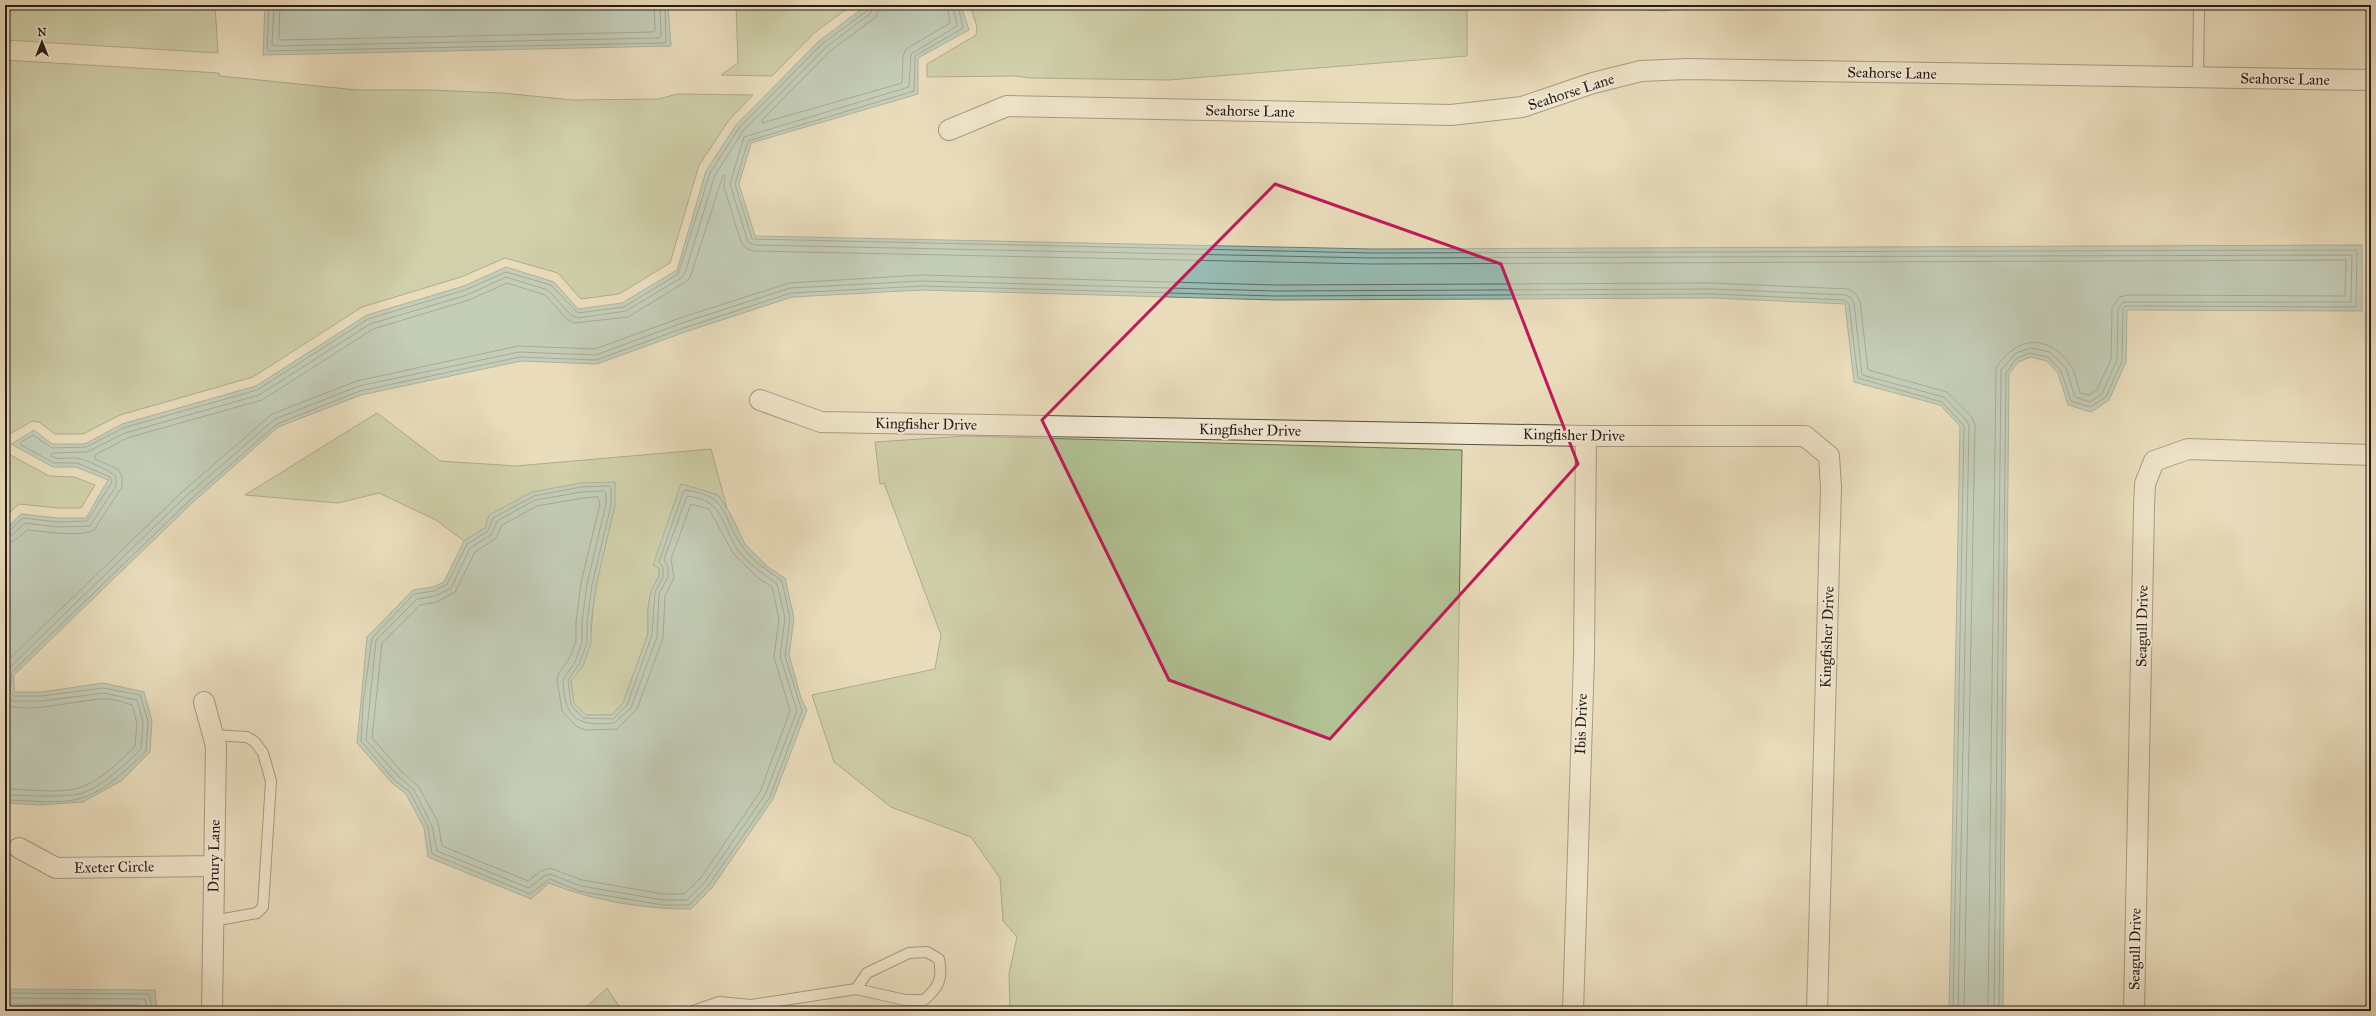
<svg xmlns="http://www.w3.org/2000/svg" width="2376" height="1016" font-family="'IM FELL Great Primer',serif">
<rect width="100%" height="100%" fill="#e9dcbb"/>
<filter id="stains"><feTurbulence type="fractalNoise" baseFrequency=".005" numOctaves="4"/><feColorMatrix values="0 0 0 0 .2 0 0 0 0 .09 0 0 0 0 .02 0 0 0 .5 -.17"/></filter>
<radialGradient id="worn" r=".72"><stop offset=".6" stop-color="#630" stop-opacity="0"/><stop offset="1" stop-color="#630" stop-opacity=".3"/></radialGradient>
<!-- green -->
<path fill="#b1c294" stroke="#6c6f55" d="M 5,5 L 215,5 L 218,53 L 5,40 Z
M 736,5 L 852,5 L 814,33 L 772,76 L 721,75 L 738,63 Z
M 970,5 L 1467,5 L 1467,56 L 1168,80 L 1030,78 L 1016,76 L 927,77 L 927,64 L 976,35 L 977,27 Z
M 1555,5 L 1692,5 L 1685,8 L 1664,11 Z
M 5,60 L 219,73 L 220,76 L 357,90 L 428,90 L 502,93 L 573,100 L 659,99 L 677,94 L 753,95 L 729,120 L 699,165 L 670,263 L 619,294 L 581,299 L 558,273 L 505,258 L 461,277 L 362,307 L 253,377 L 120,415 L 83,434 L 55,434 L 39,422 L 32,421 L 5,437 Z
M 377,413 L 440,461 L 516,466 L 711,449 L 727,508 L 718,495 L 681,484 L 654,565 L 659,568 L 659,576 L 651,591 L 648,608 L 648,634 L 623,703 L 612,715 L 586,715 L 574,703 L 571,680 C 597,647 589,624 596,585 C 601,559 609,532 615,505 L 581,483 L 485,528 L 464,541 L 436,520 L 379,493 L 338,503 L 245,495 Z
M 966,436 L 1462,450 L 1452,1011 L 1010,1011 L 1009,974 L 1017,937 L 1003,921 L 1000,878 L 971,837 L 891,807 L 834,762 L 812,695 L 935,669 L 941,635 L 884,483 L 880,484 L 875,442 Z
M 5,452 L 49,476 L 74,477 L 95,485 L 81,508 L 58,508 L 19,504 L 5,517 Z
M 607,988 L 622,1011 L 582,1011 Z"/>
<!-- water -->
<path fill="#97bbb3" stroke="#6b7b74" d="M 265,5 L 668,5 L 671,46 L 263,55 Z
M 867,5 L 961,5 L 969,30 L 918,58 L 918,94 L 751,143 L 739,184 L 755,236 L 1372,249 L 2362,245 L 2362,311 L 2127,310 L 2126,362 L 2109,400 L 2091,412 L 2068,405 L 2058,373 L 2047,361 L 2031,357 L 2018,362 L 2009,374 L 2003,1011 L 1949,1011 L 1960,426 L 1940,405 L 1854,382 L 1845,304 L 1712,298 L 1275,300 L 922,290 L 792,297 L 685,332 L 597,364 L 521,361 L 361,395 L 278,427 L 191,504 L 14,675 L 14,692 L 42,692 L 103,683 L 144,692 L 152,721 L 150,752 L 121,781 L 83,802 L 40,805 L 5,803 L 5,530 L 21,514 L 58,518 L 86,518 L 108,480 L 76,467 L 53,467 L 11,444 L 34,430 L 52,444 L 85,444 L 122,424 L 256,386 L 367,315 L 464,286 L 506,267 L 554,282 L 578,309 L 622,303 L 677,270 L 706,171 L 736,125 L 819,41 Z
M 615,482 L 615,505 L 596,586 L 591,623 L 591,643 L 583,666 L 571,681 L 574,703 L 586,715 L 612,715 L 623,703 L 648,634 L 648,608 L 651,591 L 659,576 L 659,568 L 653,565 L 681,484 L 718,495 L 730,513 L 745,544 L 768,567 L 785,578 L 794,618 L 789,655 L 801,698 L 807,710 L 773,799 L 711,889 L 691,909 C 644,909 594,901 549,883 L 531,899 L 428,857 L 424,828 L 406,794 L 392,783 L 357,743 L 367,637 L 413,590 L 433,587 L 444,582 L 464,541 L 485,528 L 489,515 L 532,492 L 581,483 Z
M 5,989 L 155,990 L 157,1011 L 5,1011 Z"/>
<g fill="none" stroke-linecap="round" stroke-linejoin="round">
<!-- shore -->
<path stroke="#606c64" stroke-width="1" d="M 269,5 L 267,49 L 269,51 L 665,43 L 666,41 L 665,5
M 274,5 L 272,44 L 274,46 L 659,38 L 661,36 L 660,5
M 280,5 L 279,38 L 281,40 L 653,32 L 655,30 L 654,5
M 880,5 L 876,17 L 829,52 L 762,120 L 762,123 L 902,83 L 903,56 L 906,49 L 950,23 L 947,5
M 953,5 L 957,26 L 911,54 L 909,87 L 744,137 L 730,184 L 748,242 L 755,245 L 1371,258 L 2352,255 L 2351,302 L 2123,302 L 2118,310 L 2117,360 L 2102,394 L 2090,402 L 2075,397 L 2066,368 L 2050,352 L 2031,348 L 2016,353 L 2001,370 L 1994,1011
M 958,5 L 963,28 L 915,56 L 914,91 L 748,141 L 735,184 L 752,239 L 1371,253 L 2357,250 L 2356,307 L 2125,306 L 2123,310 L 2122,361 L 2106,397 L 2090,407 L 2071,401 L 2061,371 L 2048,357 L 2029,353 L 2016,359 L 2006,373 L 1999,1011
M 609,486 L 611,488 L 611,505 L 592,585 L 587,623 L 587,643 L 579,664 L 568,680 L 571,705 L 583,718 L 613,719 L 627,705 L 652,635 L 655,592 L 663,577 L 663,567 L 659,562 L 684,490 C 730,495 721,517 742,546 C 752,561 768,570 782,581 L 790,618 L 785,656 L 802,711 L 770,797 L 708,886 L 689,905 L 663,905 L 579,891 L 550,879 L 530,894 L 432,854 L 428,827 L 410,792 L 394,780 L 361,741 L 363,703 L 372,638 L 414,594 L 434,591 L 447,584 L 467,544 L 488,531 L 493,518 L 534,496 L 581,487 Z
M 604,491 L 606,493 L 606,504 L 587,584 L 582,622 L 582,642 L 575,662 L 563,680 C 564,718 577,727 614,723 L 631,708 L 657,637 L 659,594 L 668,577 L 668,567 L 664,559 L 687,496 C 724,500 721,524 737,549 C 747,563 764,574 777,584 L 785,618 L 780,656 L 797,711 L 765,795 L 704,883 L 687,900 L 663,900 L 581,886 L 550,874 L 544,876 L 529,888 L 437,851 L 432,826 L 414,790 L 398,776 L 366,740 L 376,640 L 417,599 L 435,596 L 451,588 L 470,548 L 492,534 L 497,521 L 535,500 L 582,492 Z
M 598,497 L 600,504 L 581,583 L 576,622 L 576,641 L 569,659 L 559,673 L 557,680 L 562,711 L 577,727 L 586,730 L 617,729 L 637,709 L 663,638 L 665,596 L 674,578 L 671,559 L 691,504 L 709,509 L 733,553 L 758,578 L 772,587 L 779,619 L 774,657 L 790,711 L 760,792 L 700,879 L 684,894 L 663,894 L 582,880 L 550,868 L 541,871 L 528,881 L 442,846 L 438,822 L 419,787 L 402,772 L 372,738 L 382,643 L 420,605 L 437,602 L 455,592 L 475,552 L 496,538 L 502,525 L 537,506 L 583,498 Z
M 5,532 L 9,531 L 23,518 L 58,522 L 87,521 L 112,482 L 110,477 L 77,463 L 54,463 L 21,445 L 21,442 L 33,435 L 52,448 L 86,447 L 123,428 L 257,390 L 368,319 L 465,290 L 506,272 L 551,285 L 578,313 L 624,307 L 678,274 L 710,173 L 739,128 L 822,44 L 868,10 L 869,5
M 5,537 L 12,535 L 25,523 L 57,527 L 90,526 L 116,486 L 116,477 C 112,471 85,459 76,458 C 68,457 58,461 51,456 L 52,453 L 87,452 L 125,433 L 259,395 L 370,324 L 467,295 L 506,277 L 548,290 L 571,315 L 578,318 L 626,311 L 681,278 L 685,273 L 715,175 L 743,131 L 825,48 L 871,13 L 874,5
M 5,543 L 14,541 L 27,530 C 45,531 78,538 94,530 L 122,487 L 122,477 L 118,469 L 95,459 L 95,455 L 127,438 L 262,400 L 373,329 L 469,300 L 507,283 L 545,295 L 567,319 L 574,323 L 628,317 L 687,281 L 691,275 L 723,175 L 725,176 L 724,187 L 741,242 L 747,249 L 754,251 L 1371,264 L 2346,260 L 2345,296 L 2128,295 L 2120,297 L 2112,308 L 2111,359 L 2097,390 L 2089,395 L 2080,393 C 2077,383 2075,371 2069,363 C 2046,333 2015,337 1996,368 L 1988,1011
M 5,663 L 181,493 L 272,414 L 357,381 L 518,346 L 595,349 L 680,318 L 789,283 L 922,275 L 1275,285 L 1712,283 L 1848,289 L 1855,293 L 1860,301 L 1868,370 L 1947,392 L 1971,416 L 1975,424 L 1964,1011
M 5,704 C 22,715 79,700 101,699 C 111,698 123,702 132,705 L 137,723 L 135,746 C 119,762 101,781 79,788 C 59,794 26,789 5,789
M 5,795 C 29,795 55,798 79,794 C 98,790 127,763 141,749 L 143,722 L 137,700 L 103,693 L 43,701 L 12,701 C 3,696 3,677 8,669 L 185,497 L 275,419 L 359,386 L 519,352 L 596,355 L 682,323 L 790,288 L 922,281 L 1275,291 L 1712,289 L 1846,295 L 1851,298 L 1854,303 L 1862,375 L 1944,397 L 1966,420 L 1969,425 L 1958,1011
M 5,800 C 27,800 61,805 82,798 C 105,791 129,768 146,751 L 148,721 L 140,695 L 103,688 L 42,696 L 14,696 L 10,692 L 12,672 L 189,501 L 277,424 L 360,391 L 520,357 L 596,360 L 684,328 L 791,293 L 922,286 L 1275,296 L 1712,294 L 1845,300 L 1849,304 L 1858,378 L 1942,402 L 1964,426 L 1953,1011
M 5,993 L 149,994 L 153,1011
M 5,998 L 145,999 L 148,1011
M 5,1004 L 139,1005 L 142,1011"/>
<defs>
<path id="lane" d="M 2198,78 L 2199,5
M 213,735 L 247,737 L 255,742 L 263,753 L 271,781 L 263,907 L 257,913 L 213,921
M 693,1011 L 719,1002 L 751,1005 L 856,989 L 905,1000 L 924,1000 C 939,987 943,979 939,959 L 927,952 L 909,953 L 867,973 L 856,989"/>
<path id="street" d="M 949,130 L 1007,106 L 1451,115 L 1522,107 L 1593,83 L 1641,71 L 1687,69 L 2371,80
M 760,400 L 821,422 L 1586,436 L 1805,436 L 1829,456 L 1831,487 L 1817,1011
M 204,702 L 216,746 L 212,1011
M 19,848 L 56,868 L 214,866
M 1573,1011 L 1584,657 L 1586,436
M 2134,1011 L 2144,508 L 2145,484 L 2154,461 L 2188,449 L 2371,455"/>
</defs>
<!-- lane casing -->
<use href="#lane" stroke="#584c3f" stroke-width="12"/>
<!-- street casing -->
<use href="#street" stroke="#584c3f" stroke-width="22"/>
<!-- lane -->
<use href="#lane" stroke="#f1e8d3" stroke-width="10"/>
<!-- street -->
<use href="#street" stroke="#f1e8d3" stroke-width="20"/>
</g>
<!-- marked area -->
<path d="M0 0H2376V1016H0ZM 1275,184 L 1501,264 L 1578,464 L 1330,739 L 1169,680 L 1042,420 Z" fill="#e9dcbb" fill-opacity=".55" fill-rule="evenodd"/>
<path fill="none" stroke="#c2185b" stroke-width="3" stroke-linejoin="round" d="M 1275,184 L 1501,264 L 1578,464 L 1330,739 L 1169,680 L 1042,420 Z"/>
<g text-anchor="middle" stroke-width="4" stroke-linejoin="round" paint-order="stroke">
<!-- street labels -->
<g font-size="15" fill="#281c16" stroke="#f1e8d3">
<text transform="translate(1892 73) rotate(1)" y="5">Seahorse Lane</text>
<text transform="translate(2285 79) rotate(1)" y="5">Seahorse Lane</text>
<text transform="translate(1571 92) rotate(-18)" y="5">Seahorse Lane</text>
<text transform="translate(1250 111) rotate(1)" y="5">Seahorse Lane</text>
<text transform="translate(926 424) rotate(1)" y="5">Kingfisher Drive</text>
<text transform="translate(1250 430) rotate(1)" y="5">Kingfisher Drive</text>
<text transform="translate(1574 435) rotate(1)" y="5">Kingfisher Drive</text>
<text transform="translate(2142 626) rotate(-89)" y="5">Seagull Drive</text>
<text transform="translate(1827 637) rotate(-88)" y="5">Kingfisher Drive</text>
<text transform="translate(1581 724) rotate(-88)" y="5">Ibis Drive</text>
<text transform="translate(214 856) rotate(-89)" y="5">Drury Lane</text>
<text transform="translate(114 867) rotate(-1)" y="5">Exeter Circle</text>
<text transform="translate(2135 949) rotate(-89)" y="5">Seagull Drive</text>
</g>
</g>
<!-- margin -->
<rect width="2376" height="1016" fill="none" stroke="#e9dcbb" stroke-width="20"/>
<rect x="6" y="6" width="2364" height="1004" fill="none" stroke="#281c16" stroke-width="2"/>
<rect x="10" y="10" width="2356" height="996" fill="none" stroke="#281c16"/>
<!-- north arrow -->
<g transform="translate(42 42)" stroke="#f1e8d3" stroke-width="3" paint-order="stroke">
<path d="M0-3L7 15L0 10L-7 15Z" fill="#281c16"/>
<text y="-6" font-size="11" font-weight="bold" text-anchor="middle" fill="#281c16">N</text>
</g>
<rect width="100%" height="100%" filter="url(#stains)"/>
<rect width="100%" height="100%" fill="url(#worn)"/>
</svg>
